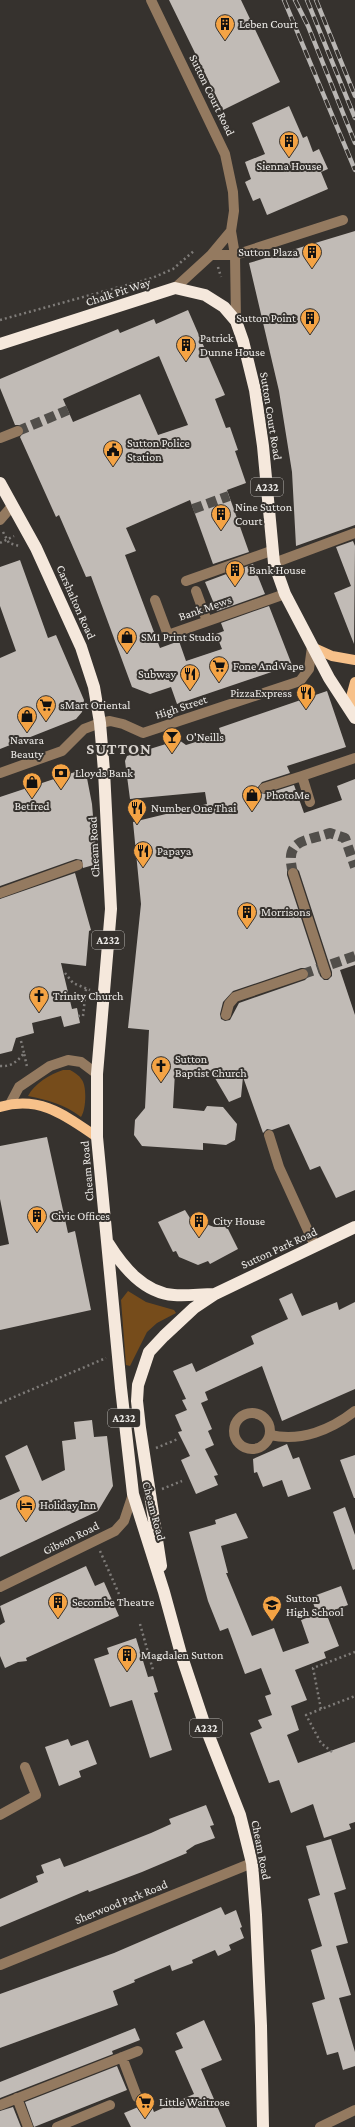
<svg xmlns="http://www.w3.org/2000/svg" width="355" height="2127" font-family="'Crimson Pro',serif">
<rect width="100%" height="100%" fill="#36322e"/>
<!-- green -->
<path fill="#764c1b" d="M 63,1070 L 70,1070 C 74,1072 79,1075 82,1080 C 87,1087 86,1110 81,1117 C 64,1104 48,1100 28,1096 C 35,1083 49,1075 63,1070 Z
M 128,1291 L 146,1302 L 174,1310 L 176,1313 L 157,1323 L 147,1332 L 130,1366 L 126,1365 L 121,1300 Z"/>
<!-- building -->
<path fill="#c1bbb6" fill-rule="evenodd" d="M 169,0 L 241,0 L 280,82 L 223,110 Z
M 289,106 L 303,138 L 307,136 L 313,152 L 319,149 L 328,169 L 321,172 L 328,189 L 267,215 L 260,198 L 253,201 L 245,182 L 251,179 L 245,162 L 265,154 L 252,123 Z
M 355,231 L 355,525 L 296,546 L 292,472 L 279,391 L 249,263 Z
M 188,310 L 225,395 L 215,399 L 226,428 L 230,427 L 238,450 L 235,451 L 246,483 L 227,490 L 249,552 L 213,564 L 190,500 L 126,528 L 136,551 L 125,555 L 160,648 L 179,641 L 186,661 L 222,649 L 216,634 L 224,631 L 221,623 L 269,606 L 292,665 L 177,704 L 171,687 L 150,694 L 132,687 L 91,576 L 86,577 L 59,515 L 56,517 L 20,437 L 24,432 L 24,428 L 19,425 L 15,425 L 0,388 L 0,379 L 118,329 L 120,333 L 154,319 L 156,324 ZM 159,356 L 188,425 L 158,435 L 140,394 L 73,422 L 63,399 Z
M 353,541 L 355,546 L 354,644 L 334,593 L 351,586 L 336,547 Z
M 20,560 L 48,638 L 56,635 L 84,700 L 82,712 L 76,719 L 0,749 L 0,658 L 16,651 L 0,606 L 0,567 Z
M 253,564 L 265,594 L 217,611 L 205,582 Z
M 327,691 L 346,747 L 287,766 L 290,773 L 262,782 L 258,787 L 260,793 L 266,794 L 294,785 L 304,813 L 342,800 L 337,786 L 355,779 L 355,965 L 340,970 L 355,1015 L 355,1190 L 336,1198 L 320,1166 L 310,1170 L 289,1124 L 272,1130 L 267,1129 L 263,1133 L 243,1077 L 241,1097 L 229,1102 L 212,1073 L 175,1072 L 173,1108 L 204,1111 L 207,1106 L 223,1107 L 237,1124 L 235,1140 L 226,1145 L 203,1143 L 203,1150 L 142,1146 L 134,1135 L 135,1120 L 145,1108 L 149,1030 L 128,1028 L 141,904 L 133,822 L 207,804 L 205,792 L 130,799 L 125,761 L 127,756 L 179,740 L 186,745 L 221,734 L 219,728 ZM 291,867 L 295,867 L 299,871 L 332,972 L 332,976 L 328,980 L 324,980 L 320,976 L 287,875 L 287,871 ZM 301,968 L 305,968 L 309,972 L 309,976 L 305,980 L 239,1003 L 230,1020 L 225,1021 L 221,1019 L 220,1014 L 223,1002 L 233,991 Z
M 81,770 L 86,773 L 92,804 L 97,864 L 83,868 L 82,860 L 76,859 L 0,886 L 0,797 Z
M 75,873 L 91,930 L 89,931 L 86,966 L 61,963 L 72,1009 L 77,1008 L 80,1023 L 64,1027 L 61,1016 L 32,1023 L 34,1033 L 16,1038 L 12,1051 L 0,1054 L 0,899 Z
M 47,1137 L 68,1233 L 75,1231 L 91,1310 L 0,1330 L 0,1246 L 9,1244 L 0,1199 L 0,1146 Z
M 185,1210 L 190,1218 L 214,1227 L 225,1223 L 238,1249 L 210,1264 L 208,1261 L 198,1265 L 179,1257 L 176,1251 L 173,1252 L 158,1222 Z
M 292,1293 L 302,1316 L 337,1302 L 339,1310 L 355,1302 L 355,1389 L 282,1421 L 262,1366 L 205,1392 L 208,1400 L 201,1403 L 212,1429 L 208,1431 L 214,1445 L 205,1449 L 218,1475 L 214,1476 L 218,1485 L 196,1494 L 181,1460 L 190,1456 L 178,1432 L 182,1431 L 175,1415 L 187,1410 L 182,1400 L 186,1399 L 173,1371 L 192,1363 L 196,1372 L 254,1344 L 251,1336 L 288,1319 L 279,1299 Z
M 92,1420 L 94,1437 L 107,1436 L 113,1486 L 98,1511 L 0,1557 L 0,1500 L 20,1491 L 5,1456 L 27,1445 L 42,1481 L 65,1470 L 62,1441 L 76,1439 L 74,1422 Z
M 287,1444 L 293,1459 L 299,1457 L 311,1489 L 288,1497 L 282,1480 L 263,1487 L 257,1472 L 254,1473 L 253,1459 Z
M 355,1455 L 355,1498 L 354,1498 L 340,1460 Z
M 345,1507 L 355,1535 L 355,1569 L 353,1570 L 333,1512 Z
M 236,1513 L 248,1538 L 221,1546 L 228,1573 L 226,1573 L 252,1636 L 274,1628 L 283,1652 L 309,1643 L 301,1620 L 317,1614 L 311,1597 L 341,1586 L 348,1605 L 326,1613 L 339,1646 L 324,1652 L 326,1658 L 295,1670 L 307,1700 L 291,1706 L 299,1730 L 287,1735 L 298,1763 L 355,1742 L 355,1822 L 349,1824 L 351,1829 L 324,1838 L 313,1804 L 291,1813 L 279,1780 L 269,1783 L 250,1733 L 262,1728 L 258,1720 L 272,1715 L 265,1696 L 271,1694 L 261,1668 L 245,1674 L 228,1628 L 220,1631 L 208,1601 L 189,1532 L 216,1524 L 215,1520 Z
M 86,1566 L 95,1586 L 104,1582 L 119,1616 L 26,1658 L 27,1661 L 18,1662 L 5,1668 L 0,1656 L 0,1625 L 5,1622 L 0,1606 Z
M 136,1638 L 148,1677 L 153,1676 L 158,1692 L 154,1693 L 172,1750 L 150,1758 L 132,1700 L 110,1707 L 94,1659 L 109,1654 L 107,1648 Z
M 68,1739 L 71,1746 L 88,1740 L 97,1764 L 79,1771 L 81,1777 L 59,1786 L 45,1747 Z
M 206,1805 L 214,1825 L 210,1826 L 215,1838 L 195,1845 L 186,1851 L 187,1853 L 142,1872 L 89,1892 L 88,1890 L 0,1927 L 0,1899 L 38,1882 L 36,1876 L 44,1873 L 41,1865 L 60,1858 L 64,1867 L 75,1863 L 151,1833 L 171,1824 L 169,1819 Z
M 331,1839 L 346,1889 L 334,1893 L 348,1943 L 336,1946 L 351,1995 L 339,1998 L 355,2052 L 355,2066 L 343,2070 L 338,2052 L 327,2055 L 312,2003 L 325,1999 L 311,1950 L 322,1946 L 308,1899 L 320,1895 L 306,1846 Z
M 221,1907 L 225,1915 L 236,1910 L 242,1927 L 240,1928 L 244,1938 L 229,1945 L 231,1950 L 218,1956 L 215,1950 L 192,1960 L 193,1963 L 172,1971 L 170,1965 L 134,1980 L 135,1982 L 113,1991 L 118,2005 L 0,2048 L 0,1994 L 114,1953 Z
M 204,2020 L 222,2060 L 201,2069 L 226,2127 L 131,2127 L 124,2113 L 150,2102 L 154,2112 L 194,2094 L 175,2051 L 183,2048 L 176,2033 Z
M 135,2028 L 140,2040 L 112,2051 L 113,2054 L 0,2098 L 0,2082 Z
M 117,2066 L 127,2090 L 34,2127 L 25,2102 Z
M 13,2107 L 21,2127 L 0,2127 L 0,2111 Z"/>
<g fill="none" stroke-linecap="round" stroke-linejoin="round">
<!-- minor-tunnel -->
<path stroke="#514e4a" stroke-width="10" stroke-dasharray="10 5" stroke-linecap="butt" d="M 18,431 L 68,410
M 193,509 L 229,496
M 293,873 C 284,839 304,842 330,833 L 345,838 L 355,867
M 303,974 L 355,956"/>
<!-- path -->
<path stroke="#7f7c79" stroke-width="2.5" stroke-dasharray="2 3" stroke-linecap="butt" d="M 218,267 L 221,277
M 0,320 L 152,278 L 173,269 L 195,250
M 3,532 L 9,543 L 19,546
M 0,543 L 14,536
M 65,973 L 73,983 L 90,990
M 78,1016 L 83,1016 L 86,989
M 21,1041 L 24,1053
M 0,1066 C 11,1067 18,1061 24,1053 L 27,1067
M 0,1403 L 106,1358
M 156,1448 L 178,1439
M 162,1489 L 182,1481
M 100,1551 L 119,1594
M 140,1624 L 153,1670
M 321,1709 L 313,1668 L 355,1652
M 332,1752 L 321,1743 L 306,1715 L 355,1696"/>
<!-- minor -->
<path stroke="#947a60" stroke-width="10" d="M 151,0 L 225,154 L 233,192 L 234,211 L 231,231 L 235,255 L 236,321
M 211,255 L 235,255 L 343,220
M 175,288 L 211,255 L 231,231
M 0,438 L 18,431
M 0,520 L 12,506
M 274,563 L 355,533
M 186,581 L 271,551
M 196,591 L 207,621
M 155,600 L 168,635 L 285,594
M 0,773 L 62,751 L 84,729 L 100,723 L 110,721 L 123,724 L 143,733 L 300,681 L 309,669 L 312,647
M 302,776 L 355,758
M 264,788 L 302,776 L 310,802
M 293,873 L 326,974
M 0,893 L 78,865
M 226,1015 L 229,1004 L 235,997 L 303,974
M 10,1104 L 19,1087 L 50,1066 L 68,1060 L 81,1062 L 97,1074
M 269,1135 L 279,1167 L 315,1246
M234 1431a18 18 0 1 1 36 0a18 18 0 1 1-36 0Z
M 270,1435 C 301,1442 331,1430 355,1411
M 0,1587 L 115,1531 L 124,1521 L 133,1494
M 0,1815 L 36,1795 L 25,1767
M 0,1965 L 252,1863
M 122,2057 L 137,2097
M 17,2098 L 28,2127
M 0,2105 L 138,2051
M 57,2127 L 110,2105
M 320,2127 L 355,2110"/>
<!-- major -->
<path stroke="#f7c18a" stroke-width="10" d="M 312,647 L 332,656 L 355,660
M 353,713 L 351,697 L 355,682
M 0,1107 C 40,1095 66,1116 97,1137"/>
<!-- highway -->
<path stroke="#f5e8dc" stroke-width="12" d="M 0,344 L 175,288 L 205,295 L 224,307 L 236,321 L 243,341 L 255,390 L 263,446 L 274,563 L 285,594 L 329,678 L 355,718
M 0,483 L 36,548 L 81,647 L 94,687 L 100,723 L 104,771 L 111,909 L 97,1074 L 97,1137 L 121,1388 L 133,1494 L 164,1592 L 181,1654 L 205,1726 L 240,1815 L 252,1863 L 256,1915 L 261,2026 L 263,2127
M 108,1243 C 123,1267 144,1293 174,1295 C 187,1296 201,1294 214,1294
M 161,1566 L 140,1428 L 137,1401 L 138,1385 L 149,1352 L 164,1336 L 194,1308 L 215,1294 L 355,1227"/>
<defs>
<path id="rail" d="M 284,0 L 355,170
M 295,0 L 308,26 L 355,143
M 307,0 L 355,118
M 316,0 L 355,96"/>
</defs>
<!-- rail casing -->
<use href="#rail" stroke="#b9b6b3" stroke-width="4.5"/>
<!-- rail -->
<use href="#rail" stroke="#36322e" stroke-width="3" stroke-dasharray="9" stroke-linecap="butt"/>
</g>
<!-- icons -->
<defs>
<symbol id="building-pin" viewBox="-11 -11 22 30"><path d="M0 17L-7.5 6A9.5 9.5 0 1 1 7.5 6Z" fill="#f4a344" stroke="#36322e"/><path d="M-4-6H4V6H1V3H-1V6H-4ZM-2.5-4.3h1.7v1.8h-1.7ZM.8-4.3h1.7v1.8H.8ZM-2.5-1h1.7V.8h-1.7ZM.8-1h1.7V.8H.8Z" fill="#111"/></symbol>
<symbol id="civic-pin" viewBox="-11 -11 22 30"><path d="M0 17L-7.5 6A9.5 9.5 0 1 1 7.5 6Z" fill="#f4a344" stroke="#36322e"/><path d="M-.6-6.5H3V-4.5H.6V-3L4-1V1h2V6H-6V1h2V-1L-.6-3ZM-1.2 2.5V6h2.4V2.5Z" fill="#111"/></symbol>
<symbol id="shop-pin" viewBox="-11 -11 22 30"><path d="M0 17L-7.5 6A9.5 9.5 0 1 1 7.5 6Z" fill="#f4a344" stroke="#36322e"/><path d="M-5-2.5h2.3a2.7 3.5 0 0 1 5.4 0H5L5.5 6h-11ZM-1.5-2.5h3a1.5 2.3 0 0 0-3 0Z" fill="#111"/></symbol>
<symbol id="supermarket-pin" viewBox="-11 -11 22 30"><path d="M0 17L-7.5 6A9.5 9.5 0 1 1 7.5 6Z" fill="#f4a344" stroke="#36322e"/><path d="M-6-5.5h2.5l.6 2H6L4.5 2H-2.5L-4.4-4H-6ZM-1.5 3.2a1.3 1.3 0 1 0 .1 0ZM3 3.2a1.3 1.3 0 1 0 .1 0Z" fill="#111"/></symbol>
<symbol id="restaurant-pin" viewBox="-11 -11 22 30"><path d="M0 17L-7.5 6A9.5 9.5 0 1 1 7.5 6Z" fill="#f4a344" stroke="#36322e"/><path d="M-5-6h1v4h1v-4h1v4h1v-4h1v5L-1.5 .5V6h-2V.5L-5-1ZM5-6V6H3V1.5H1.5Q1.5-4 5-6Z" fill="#111"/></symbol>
<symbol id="bar-pin" viewBox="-11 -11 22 30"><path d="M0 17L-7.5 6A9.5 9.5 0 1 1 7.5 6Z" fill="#f4a344" stroke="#36322e"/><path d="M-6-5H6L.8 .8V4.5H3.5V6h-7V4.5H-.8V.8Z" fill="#111"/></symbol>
<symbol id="bank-pin" viewBox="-11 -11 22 30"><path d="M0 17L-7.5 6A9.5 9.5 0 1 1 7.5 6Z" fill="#f4a344" stroke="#36322e"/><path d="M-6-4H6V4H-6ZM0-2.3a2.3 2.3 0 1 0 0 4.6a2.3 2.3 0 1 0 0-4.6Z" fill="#111"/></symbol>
<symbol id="church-pin" viewBox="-11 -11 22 30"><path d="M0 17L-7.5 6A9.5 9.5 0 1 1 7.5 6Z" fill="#f4a344" stroke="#36322e"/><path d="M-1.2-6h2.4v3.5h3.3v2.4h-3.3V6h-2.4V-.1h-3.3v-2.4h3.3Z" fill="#111"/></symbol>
<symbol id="hotel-pin" viewBox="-11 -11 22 30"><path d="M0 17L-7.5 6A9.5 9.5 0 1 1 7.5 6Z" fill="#f4a344" stroke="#36322e"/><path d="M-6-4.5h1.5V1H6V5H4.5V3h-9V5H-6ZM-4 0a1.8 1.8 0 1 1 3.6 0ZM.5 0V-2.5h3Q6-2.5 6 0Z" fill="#111"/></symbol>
<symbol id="school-pin" viewBox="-11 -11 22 30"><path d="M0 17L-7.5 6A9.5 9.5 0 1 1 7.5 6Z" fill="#f4a344" stroke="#36322e"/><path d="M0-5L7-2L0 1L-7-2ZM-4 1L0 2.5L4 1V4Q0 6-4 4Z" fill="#111"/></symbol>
</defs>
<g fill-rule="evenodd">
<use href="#building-pin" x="214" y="13" width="22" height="30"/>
<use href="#building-pin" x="278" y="130" width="22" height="30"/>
<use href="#building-pin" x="301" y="241" width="22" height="30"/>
<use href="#building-pin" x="299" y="307" width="22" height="30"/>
<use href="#building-pin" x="175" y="334" width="22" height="30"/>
<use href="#civic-pin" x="102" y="439" width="22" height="30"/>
<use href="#building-pin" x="210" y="503" width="22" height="30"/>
<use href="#building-pin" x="224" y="559" width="22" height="30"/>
<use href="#shop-pin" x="116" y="626" width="22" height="30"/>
<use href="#supermarket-pin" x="208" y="655" width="22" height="30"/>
<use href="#restaurant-pin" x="179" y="663" width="22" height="30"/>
<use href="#restaurant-pin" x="295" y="682" width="22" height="30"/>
<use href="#supermarket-pin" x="35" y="694" width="22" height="30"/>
<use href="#shop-pin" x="16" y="705" width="22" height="30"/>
<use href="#bar-pin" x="161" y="726" width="22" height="30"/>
<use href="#bank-pin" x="50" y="762" width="22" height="30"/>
<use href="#shop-pin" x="21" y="771" width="22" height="30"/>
<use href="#shop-pin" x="241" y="784" width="22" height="30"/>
<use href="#restaurant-pin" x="126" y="797" width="22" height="30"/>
<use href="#restaurant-pin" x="132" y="840" width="22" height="30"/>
<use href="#building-pin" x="236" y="901" width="22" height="30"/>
<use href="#church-pin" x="28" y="985" width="22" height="30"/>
<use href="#church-pin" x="150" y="1055" width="22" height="30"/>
<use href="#building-pin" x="26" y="1205" width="22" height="30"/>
<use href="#building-pin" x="188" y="1210" width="22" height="30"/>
<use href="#hotel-pin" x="15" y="1494" width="22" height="30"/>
<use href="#building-pin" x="47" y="1591" width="22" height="30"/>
<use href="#school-pin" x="261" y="1594" width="22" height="30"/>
<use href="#building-pin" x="116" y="1644" width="22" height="30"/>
<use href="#supermarket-pin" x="134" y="2091" width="22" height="30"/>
</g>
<g text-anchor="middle" stroke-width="4" stroke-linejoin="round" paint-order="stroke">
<!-- shield labels -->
<g fill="#36322e" stroke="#b6b4b0" stroke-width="1">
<rect x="251" y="478" width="32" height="18" rx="3"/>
<rect x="92" y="931" width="32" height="18" rx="3"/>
<rect x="108" y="1409" width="32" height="18" rx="3"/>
<rect x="190" y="1719" width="32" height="18" rx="3"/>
</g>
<g font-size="11" font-weight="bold" fill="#edebe8">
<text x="267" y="491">A232</text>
<text x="108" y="944">A232</text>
<text x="124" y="1422">A232</text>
<text x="206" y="1732">A232</text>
</g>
<!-- poi labels -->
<g font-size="12" fill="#edebe8" stroke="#36322e" text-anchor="start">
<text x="239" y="28">Leben Court</text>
<text x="289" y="170" text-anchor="middle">Sienna House</text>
<text x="298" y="256" text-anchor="end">Sutton Plaza</text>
<text x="296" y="322" text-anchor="end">Sutton Point</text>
<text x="200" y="342">Patrick<tspan x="200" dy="14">Dunne House</tspan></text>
<text x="127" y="447">Sutton Police<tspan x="127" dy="14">Station</tspan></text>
<text x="235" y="511">Nine Sutton<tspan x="235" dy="14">Court</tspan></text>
<text x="249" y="574">Bank House</text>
<text x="141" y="641">SM1 Print Studio</text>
<text x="233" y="670">Fone And Vape</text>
<text x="176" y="678" text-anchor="end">Subway</text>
<text x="292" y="697" text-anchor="end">PizzaExpress</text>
<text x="60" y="709">sMart Oriental</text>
<text x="186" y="741">O'Neills</text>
<text x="27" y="744" text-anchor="middle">Navara<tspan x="27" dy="14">Beauty</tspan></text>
<text x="75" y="777">Lloyds Bank</text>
<text x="266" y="799">PhotoMe</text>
<text x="32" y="810" text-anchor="middle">Betfred</text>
<text x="151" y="812">Number One Thai</text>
<text x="157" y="855">Papaya</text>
<text x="261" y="916">Morrisons</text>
<text x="53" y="1000">Trinity Church</text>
<text x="175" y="1063">Sutton<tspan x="175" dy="14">Baptist Church</tspan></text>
<text x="51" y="1220">Civic Offices</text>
<text x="213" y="1225">City House</text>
<text x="40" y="1509">Holiday Inn</text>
<text x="286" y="1602">Sutton<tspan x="286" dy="14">High School</tspan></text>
<text x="72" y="1606">Secombe Theatre</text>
<text x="141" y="1659">Magdalen Sutton</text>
<text x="159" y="2106">Little Waitrose</text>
</g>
<!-- street labels -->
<g font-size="12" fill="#edebe8" stroke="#36322e">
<text transform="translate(212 95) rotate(64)" y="4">Sutton Court Road</text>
<text transform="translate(118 292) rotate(-18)" y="4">Chalk Pit Way</text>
<text transform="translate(271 416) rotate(81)" y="4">Sutton Court Road</text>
<text transform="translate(76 602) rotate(66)" y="4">Carshalton Road</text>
<text transform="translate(205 608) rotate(-19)" y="4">Bank Mews</text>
<text transform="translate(181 707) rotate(-18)" y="4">High Street</text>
<text transform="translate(94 847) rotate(-93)" y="4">Cheam Road</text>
<text transform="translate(87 1171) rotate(-95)" y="4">Cheam Road</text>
<text transform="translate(279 1248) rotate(-25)" y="4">Sutton Park Road</text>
<text transform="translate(154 1511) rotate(75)" y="4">Cheam Road</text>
<text transform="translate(71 1538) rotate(-26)" y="4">Gibson Road</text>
<text transform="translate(261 1850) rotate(79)" y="4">Cheam Road</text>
<text transform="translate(121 1902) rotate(-22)" y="4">Sherwood Park Road</text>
</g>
<!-- district labels -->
<g font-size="16" font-weight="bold" letter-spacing="1" fill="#d8d3ce" stroke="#36322e">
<text x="119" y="754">SUTTON</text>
</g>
</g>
</svg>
